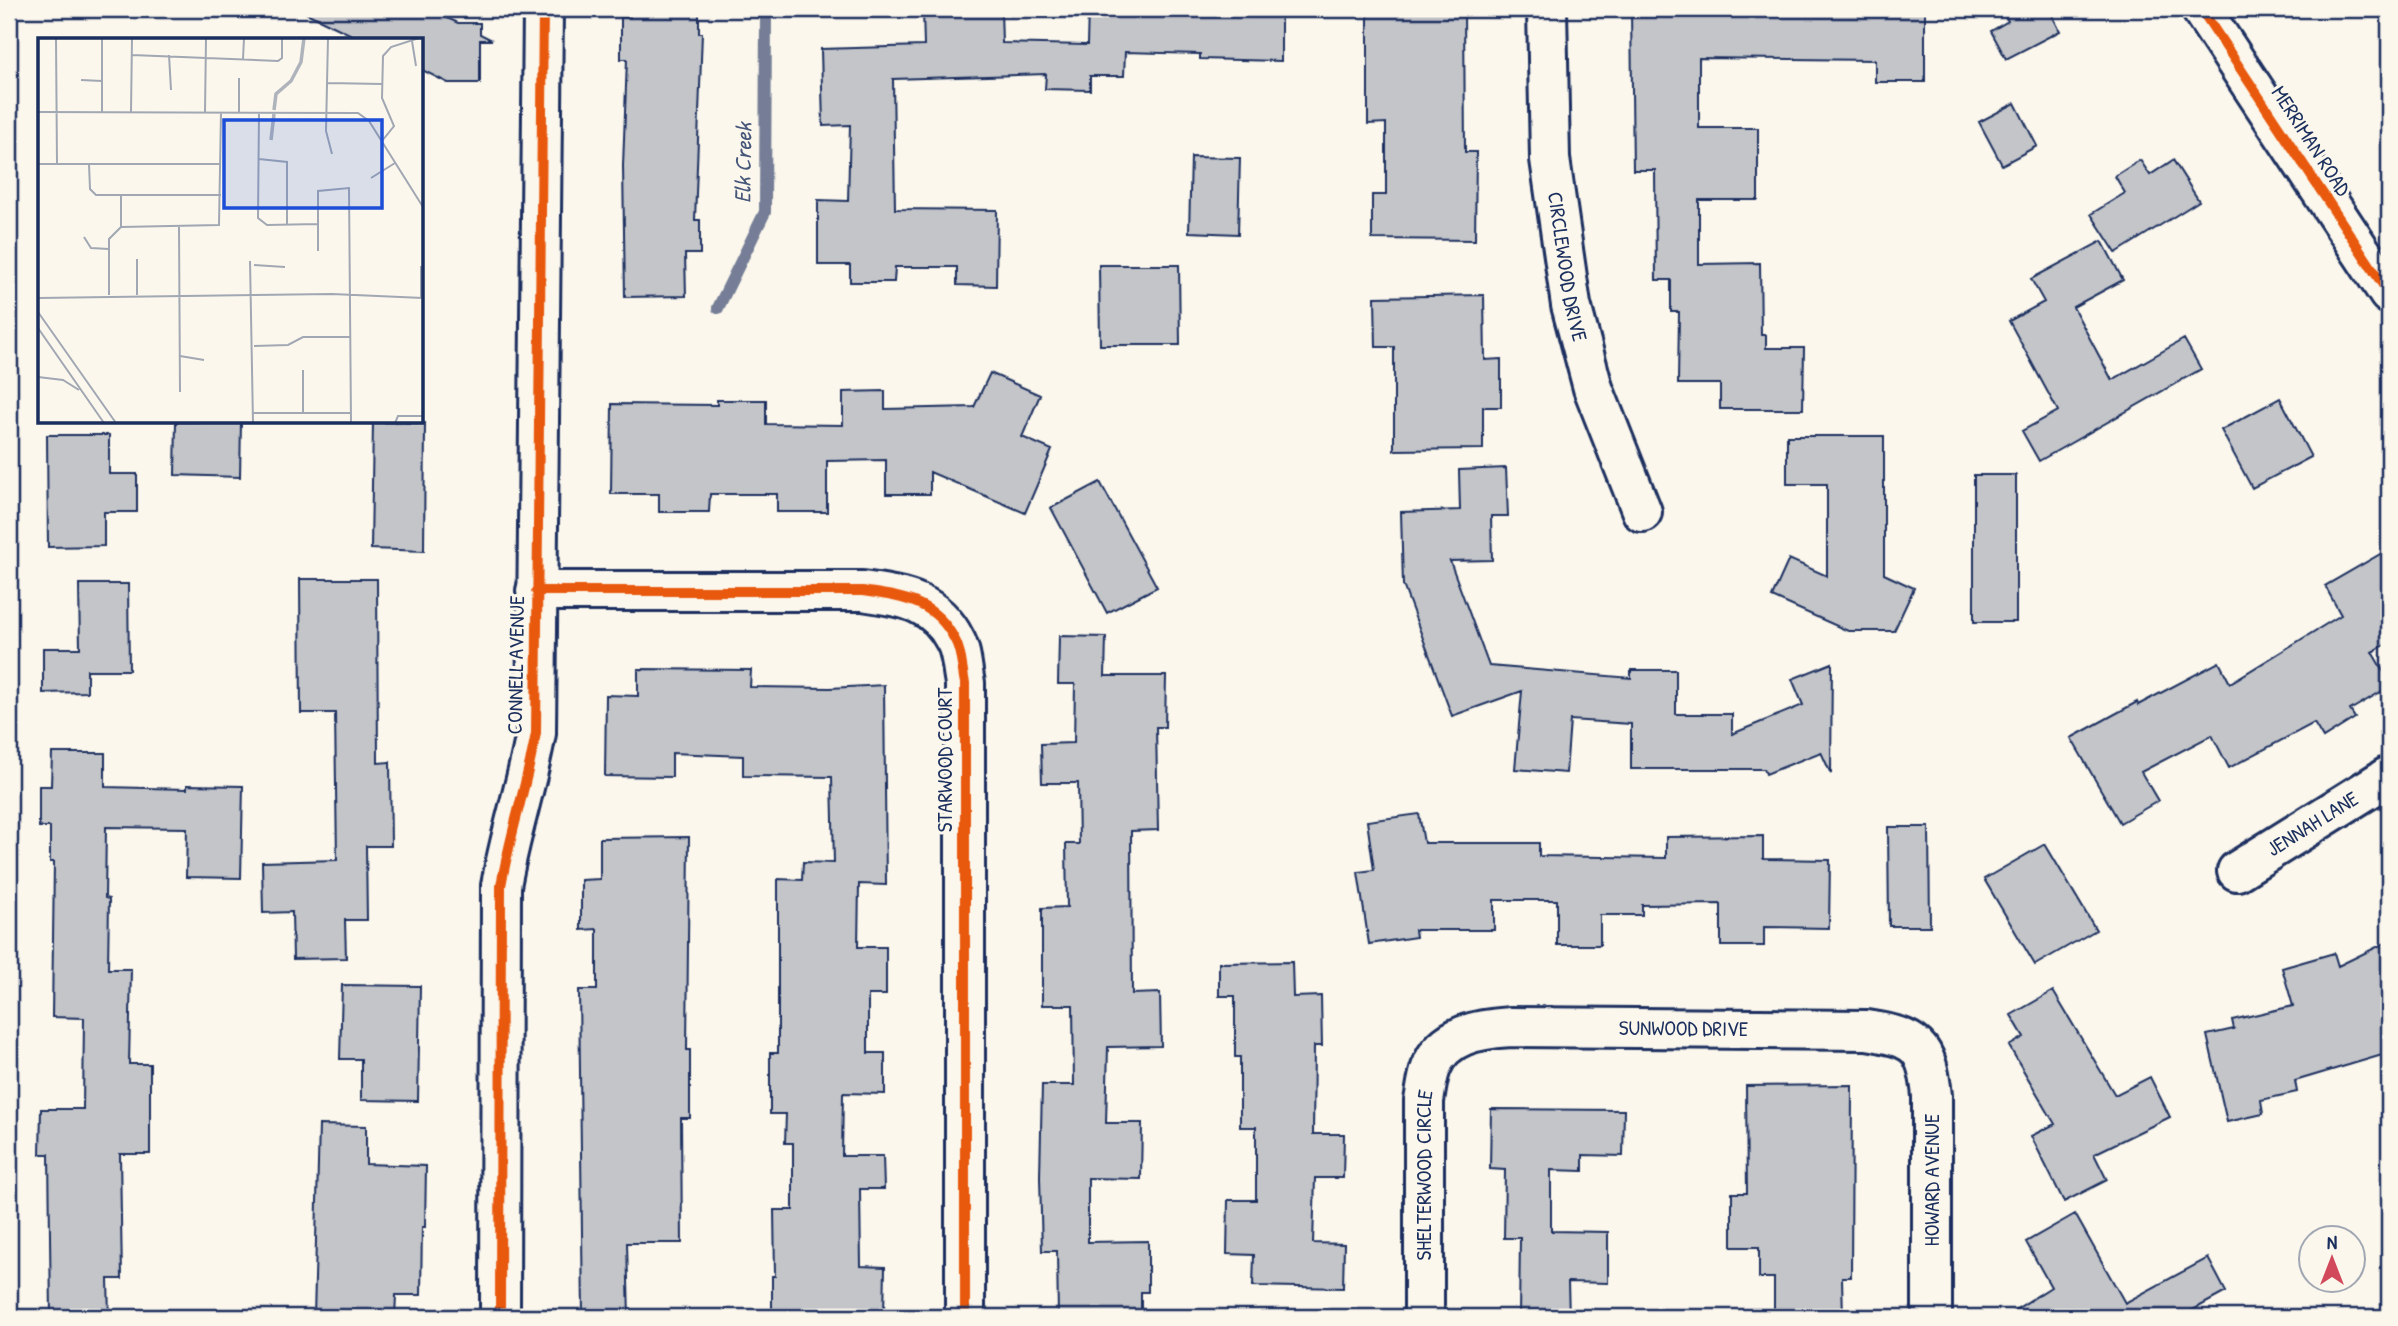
<svg xmlns="http://www.w3.org/2000/svg" width="2398" height="1326" font-family="'Patrick Hand',sans-serif">
<rect width="100%" height="100%" fill="#fbf7ec"/>
<filter id="ink" filterUnits="userSpaceOnUse"><feTurbulence type="fractalNoise" baseFrequency=".0143" numOctaves="2"/><feDisplacementMap in="SourceGraphic" scale="14" xChannelSelector="R" yChannelSelector="G"/><feConvolveMatrix kernelMatrix="1 2 1 2 8 2 1 2 1" color-interpolation-filters="sRGB"/></filter>
<g filter="url(#ink)">
<g fill="none" stroke-linecap="round" stroke-linejoin="round">
<!-- stream -->
<path stroke="#747e96" stroke-width="12" d="M 718,308 L 765,212 L 766,9"/>
</g>
<!-- building -->
<path fill="#c3c5c9" stroke="#1b2f5e" stroke-width="2" d="M 298,9 L 428,9 L 458,23 L 480,23 L 480,34 L 492,40 L 480,40 L 480,83 L 448,83 L 422,70 L 422,40 L 362,40 Z
M 630,9 L 699,9 L 699,33 L 702,33 L 695,220 L 700,220 L 700,254 L 685,254 L 686,296 L 625,297 L 623,166 L 627,59 L 621,59 L 621,17 L 630,17 Z
M 923,9 L 1001,9 L 1002,43 L 1087,45 L 1088,9 L 1281,9 L 1281,61 L 1200,59 L 1200,54 L 1125,52 L 1124,76 L 1090,76 L 1090,90 L 1045,89 L 1046,74 L 893,79 L 895,209 L 997,210 L 996,286 L 957,285 L 957,267 L 895,267 L 894,282 L 850,282 L 850,265 L 818,265 L 818,200 L 848,201 L 850,125 L 823,126 L 821,49 L 924,46 Z
M 1368,9 L 1464,9 L 1465,152 L 1476,152 L 1475,240 L 1372,239 L 1372,195 L 1386,195 L 1386,123 L 1368,124 Z
M 1631,9 L 1925,9 L 1925,82 L 1875,82 L 1875,60 L 1699,58 L 1699,128 L 1758,128 L 1758,200 L 1699,200 L 1699,264 L 1760,263 L 1761,335 L 1766,335 L 1766,348 L 1804,348 L 1803,409 L 1720,409 L 1720,384 L 1678,384 L 1679,312 L 1671,312 L 1671,280 L 1656,280 L 1655,170 L 1633,170 Z
M 2002,9 L 2049,9 L 2060,31 L 2006,59 L 1991,31 L 2008,21 Z
M 2015,103 L 2037,146 L 2002,165 L 1979,122 Z
M 1191,157 L 1240,158 L 1238,234 L 1189,232 Z
M 2140,160 L 2150,175 L 2173,160 L 2199,201 L 2116,253 L 2091,214 L 2125,193 L 2115,176 Z
M 2102,241 L 2123,280 L 2073,307 L 2112,380 L 2184,339 L 2201,369 L 2039,461 L 2022,431 L 2058,411 L 2009,321 L 2044,302 L 2031,279 Z
M 1099,265 L 1179,265 L 1180,345 L 1100,345 Z
M 1484,295 L 1485,360 L 1501,359 L 1501,407 L 1483,407 L 1483,449 L 1394,450 L 1394,347 L 1376,347 L 1375,297 Z
M 990,373 L 1040,395 L 1022,437 L 1052,450 L 1025,513 L 930,472 L 930,494 L 886,494 L 886,460 L 827,461 L 827,512 L 777,512 L 777,494 L 710,494 L 709,512 L 659,512 L 659,494 L 611,494 L 612,404 L 717,405 L 717,400 L 766,400 L 766,424 L 843,425 L 843,392 L 885,391 L 885,409 L 974,407 Z
M 2280,398 L 2311,457 L 2252,488 L 2221,430 Z
M 176,422 L 241,422 L 240,477 L 175,475 Z
M 373,422 L 425,423 L 424,551 L 371,549 Z
M 47,435 L 109,435 L 109,474 L 137,474 L 137,512 L 104,512 L 104,546 L 48,547 Z
M 1787,436 L 1884,436 L 1884,574 L 1914,588 L 1894,631 L 1848,631 L 1772,597 L 1789,559 L 1827,576 L 1827,484 L 1787,484 Z
M 1506,468 L 1508,516 L 1491,516 L 1492,560 L 1450,561 L 1489,666 L 1631,678 L 1631,670 L 1676,670 L 1676,714 L 1732,714 L 1732,734 L 1803,705 L 1792,679 L 1832,663 L 1831,774 L 1821,752 L 1766,774 L 1764,769 L 1631,769 L 1631,724 L 1570,720 L 1566,773 L 1515,769 L 1522,691 L 1452,716 L 1403,585 L 1401,512 L 1460,510 L 1459,470 Z
M 1974,475 L 2016,475 L 2016,622 L 1974,622 Z
M 1100,482 L 1157,587 L 1107,613 L 1051,508 Z
M 2389,549 L 2389,643 L 2372,652 L 2389,681 L 2389,687 L 2350,710 L 2355,718 L 2323,738 L 2314,723 L 2229,768 L 2212,735 L 2141,772 L 2158,801 L 2120,823 L 2071,738 L 2137,702 L 2138,705 L 2219,662 L 2230,683 L 2341,615 L 2325,586 Z
M 300,579 L 377,579 L 378,763 L 390,762 L 391,846 L 366,846 L 367,920 L 345,920 L 346,958 L 293,959 L 292,912 L 263,913 L 262,862 L 337,860 L 335,713 L 301,713 Z
M 79,584 L 128,584 L 129,670 L 87,670 L 87,692 L 43,693 L 43,648 L 80,648 Z
M 1059,636 L 1106,637 L 1105,676 L 1166,676 L 1165,727 L 1156,727 L 1158,830 L 1131,831 L 1132,994 L 1160,993 L 1161,1046 L 1108,1047 L 1106,1123 L 1142,1123 L 1141,1179 L 1088,1178 L 1088,1242 L 1148,1241 L 1148,1292 L 1141,1292 L 1141,1317 L 1058,1317 L 1057,1251 L 1042,1251 L 1040,1177 L 1042,1085 L 1074,1085 L 1073,1005 L 1042,1005 L 1042,908 L 1067,907 L 1066,844 L 1079,844 L 1078,783 L 1042,783 L 1041,744 L 1074,743 L 1075,684 L 1058,684 Z
M 638,669 L 751,670 L 750,687 L 830,688 L 884,685 L 886,885 L 859,884 L 858,947 L 886,947 L 886,995 L 868,995 L 868,1053 L 885,1053 L 885,1094 L 843,1093 L 842,1156 L 883,1156 L 884,1189 L 860,1189 L 861,1266 L 885,1267 L 884,1315 L 867,1315 L 867,1317 L 772,1317 L 772,1276 L 775,1276 L 774,1210 L 793,1210 L 793,1143 L 785,1143 L 786,1114 L 770,1114 L 770,1053 L 778,1053 L 778,879 L 802,880 L 803,862 L 834,863 L 832,777 L 743,776 L 743,756 L 672,753 L 672,777 L 605,776 L 606,695 L 638,696 Z
M 52,753 L 105,753 L 105,787 L 187,789 L 187,785 L 243,786 L 241,878 L 186,877 L 187,828 L 106,827 L 105,898 L 109,899 L 108,969 L 131,969 L 129,1064 L 150,1064 L 150,1154 L 120,1154 L 122,1279 L 108,1279 L 109,1317 L 51,1317 L 49,1154 L 40,1154 L 41,1109 L 83,1109 L 84,1018 L 52,1017 L 54,862 L 50,862 L 50,827 L 39,827 L 39,786 L 51,786 Z
M 1419,814 L 1424,843 L 1539,843 L 1539,856 L 1666,858 L 1666,837 L 1763,836 L 1763,859 L 1830,860 L 1829,928 L 1764,927 L 1764,946 L 1721,946 L 1721,904 L 1642,905 L 1642,915 L 1600,915 L 1600,945 L 1557,945 L 1557,900 L 1494,900 L 1494,930 L 1415,930 L 1416,937 L 1369,944 L 1358,872 L 1374,870 L 1367,821 Z
M 1888,827 L 1929,827 L 1930,926 L 1889,926 Z
M 689,837 L 687,1050 L 690,1050 L 690,1118 L 681,1118 L 682,1243 L 627,1243 L 629,1317 L 583,1315 L 579,990 L 597,990 L 597,929 L 581,930 L 581,880 L 600,879 L 600,838 Z
M 2045,844 L 2096,930 L 2035,965 L 1984,879 Z
M 2389,941 L 2389,1053 L 2295,1081 L 2297,1092 L 2261,1100 L 2263,1114 L 2227,1122 L 2207,1035 L 2234,1029 L 2232,1020 L 2293,1006 L 2282,968 L 2334,953 L 2338,966 Z
M 1292,962 L 1293,997 L 1321,996 L 1322,1046 L 1314,1046 L 1313,1134 L 1344,1134 L 1343,1178 L 1315,1178 L 1313,1243 L 1344,1244 L 1343,1288 L 1253,1286 L 1254,1255 L 1227,1254 L 1228,1200 L 1256,1200 L 1256,1127 L 1240,1127 L 1240,1057 L 1235,1057 L 1235,996 L 1219,996 L 1219,963 Z
M 342,985 L 420,986 L 418,1101 L 361,1100 L 361,1059 L 340,1059 Z
M 2053,991 L 2115,1095 L 2150,1077 L 2170,1117 L 2094,1154 L 2107,1180 L 2064,1202 L 2031,1136 L 2055,1124 L 2009,1046 L 2024,1037 L 2011,1015 Z
M 1852,1085 L 1851,1277 L 1842,1277 L 1843,1317 L 1774,1317 L 1774,1278 L 1759,1278 L 1759,1247 L 1732,1247 L 1732,1193 L 1747,1193 L 1746,1086 Z
M 1491,1109 L 1624,1110 L 1623,1156 L 1583,1155 L 1583,1171 L 1551,1170 L 1551,1231 L 1608,1232 L 1608,1283 L 1568,1282 L 1569,1317 L 1519,1317 L 1520,1238 L 1504,1238 L 1505,1170 L 1490,1169 Z
M 319,1125 L 366,1126 L 366,1164 L 426,1166 L 425,1227 L 422,1227 L 421,1295 L 396,1295 L 395,1317 L 314,1317 Z
M 2075,1214 L 2125,1303 L 2208,1258 L 2226,1292 L 2180,1317 L 2004,1317 L 2051,1287 L 2026,1242 Z"/>
<g fill="none" stroke-linecap="round" stroke-linejoin="round">
<defs>
<g id="minor">
<path id="s1" d="M 1547,9 L 1550,159 L 1571,305 L 1593,388 L 1642,512"/>
<path d="M 536,591 L 862,591 C 902,597 935,600 955,640 C 962,652 962,670 965,683 L 965,1317"/>
<path id="s2" d="M 2237,871 L 2389,776"/>
<path d="M 500,1317 L 501,886 C 510,834 527,784 536,733 L 543,9"/>
<path id="s3" d="M 1424,1317 L 1424,1101 C 1426,1091 1427,1078 1431,1068 C 1443,1034 1480,1029 1511,1027 L 1867,1030 C 1917,1038 1927,1045 1932,1096 L 1932,1317"/>
</g>
<path id="tertiary" d="M 2201,9 L 2389,294"/>
</defs>
<!-- minor casing -->
<use href="#minor" stroke="#1b2f5e" stroke-width="44"/>
<!-- tertiary casing -->
<use href="#tertiary" stroke="#1b2f5e" stroke-width="44"/>
<!-- minor -->
<use href="#minor" stroke="#fbf7ec" stroke-width="38"/>
<!-- tertiary -->
<use href="#tertiary" stroke="#fbf7ec" stroke-width="38"/>
<defs>
<path id="cycleway" d="M 2201,9 L 2389,294
M 536,591 L 862,591 C 902,597 935,600 955,640 C 962,652 962,670 965,683 L 965,1317
M 500,1317 L 501,886 C 510,834 527,784 536,733 L 543,9"/>
</defs>
<!-- cycleway casing -->
<use href="#cycleway" stroke="#fbf7ec" stroke-width="15"/>
<!-- cycleway -->
<use href="#cycleway" stroke="#e8590c" stroke-width="10"/>
</g>
</g>
<g text-anchor="middle" stroke-width="6" stroke-linejoin="round" paint-order="stroke">
<!-- street labels -->
<g font-size="21" fill="#1b2f5e" stroke="#fbf7ec">
<text transform="translate(2311 141) rotate(57)" y="7">MERRIMAN ROAD</text>
<text dy="7" stroke="none"><textPath href="#s1" startOffset="259">CIRCLEWOOD DRIVE</textPath></text>
<text transform="translate(516 665) rotate(-89)" y="7">CONNELL AVENUE</text>
<text transform="translate(945 760) rotate(-90)" y="7">STARWOOD COURT</text>
<text dy="7" stroke="none"><textPath href="#s2" startOffset="89">JENNAH LANE</textPath></text>
<text dy="7" stroke="none"><textPath href="#s3" startOffset="518">SUNWOOD DRIVE</textPath></text>
<text dy="7" stroke="none"><textPath href="#s3" startOffset="142">SHELTERWOOD CIRCLE</textPath></text>
<text transform="translate(1932 1180) rotate(-90)" y="7">HOWARD AVENUE</text>
</g>
<!-- water labels -->
<g font-size="23" font-style="italic" fill="#47577a" stroke="#fbf7ec">
<text transform="translate(743 163) rotate(-89)" y="8">Elk Creek</text>
</g>
</g>
<!-- overview -->
<g transform="translate(38 38)">
<rect width="385" height="385" fill="#fbf7ec"/>
<path fill="none" stroke="#afb3bb" stroke-width="3.5" d="M 236,72 L 238,56 L 253,43 L 263,24 L 266,0M 233,102 L 236,76"/>
<path fill="none" stroke="#a1a7b3" stroke-width="2" d="M 18,0 L 19,126M 290,0 L 288,93 L 294,116M 374,3 L 378,28M 94,17 L 240,23 L 244,20 L 244,0M 131,17 L 133,52M 205,21 L 206,0M 43,42 L 64,43M 290,45 L 344,46M 0,74 L 320,75 L 331,83 L 385,169M 64,74 L 64,0M 93,74 L 94,0M 167,74 L 168,0M 201,74 L 201,40M 221,74 L 220,180 L 229,187 L 280,186M 344,103 L 356,88 L 344,60 L 345,18 L 353,9 L 381,0M 221,121 L 249,124 L 249,187M 0,126 L 183,126M 51,126 L 52,151 L 58,157 L 183,157M 333,140 L 357,125M 83,158 L 83,189M 83,189 L 181,187 L 183,74M 141,189 L 142,354M 46,199 L 53,210 L 71,211M 280,213 L 280,153 L 311,150 L 313,385M 212,223 L 215,385M 216,227 L 247,229M 383,228 L 383,260M 71,257 L 71,201 L 83,189M 99,257 L 99,221M 0,260 L 294,256 L 385,260M 0,274 L 78,385M 0,290 L 66,385M 216,308 L 250,307 L 265,299 L 313,299M 142,318 L 166,322M 265,332 L 265,375M 0,339 L 25,342 L 41,352M 215,375 L 313,375M 357,385 L 360,378 L 385,378"/>
<path fill="#1d4ed8" fill-opacity="0.15" stroke="#1d4ed8" stroke-width="3.5" d="M 186,82 L 344,82 L 344,170 L 186,170 Z"/>
<rect width="385" height="385" fill="none" stroke="#1b2f5e" stroke-width="3.5"/>
</g>
<!-- margin -->
<rect width="2398" height="1326" fill="none" stroke="#fbf7ec" stroke-width="35"/>
<rect x="18" y="18" width="2363" height="1291" fill="none" stroke="#1b2f5e" stroke-width="2.5" filter="url(#ink)"/>
<!-- north arrow -->
<g transform="translate(2332 1259)"><circle r="33" fill="#fbf7ec" stroke="#a1a7b3" stroke-width="2"/>
<path d="M0-5L12 26L0 18L-12 26Z" fill="#d1495b"/>
<text y="-10" font-size="19" font-weight="bold" text-anchor="middle" fill="#1b2f5e">N</text>
</g>
</svg>
